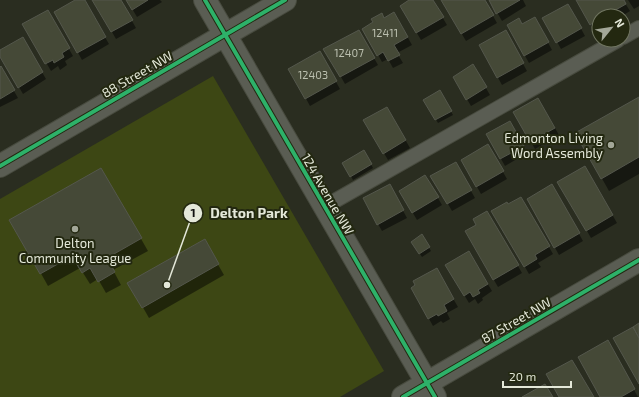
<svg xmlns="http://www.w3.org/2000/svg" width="639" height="397" font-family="'Exo 2',sans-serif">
<rect width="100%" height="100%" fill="#2a2d20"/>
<!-- green -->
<path fill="#3d4714" d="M 213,76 L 384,371 L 340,397 L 0,397 L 0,199 Z"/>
<!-- shadow -->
<path fill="#0007" d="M 77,0 L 83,0 L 109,44 L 82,60 L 56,12 Z
M 94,0 L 120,0 L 136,28 L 116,39 Z
M 127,0 L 160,0 L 162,2 L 137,17 Z
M 410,0 L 432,0 L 447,25 L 421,40 L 401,6 Z
M 442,0 L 484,0 L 497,23 L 466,41 Z
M 490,0 L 523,0 L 526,6 L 502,21 Z
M 577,0 L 623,0 L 630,11 L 622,16 L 599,16 L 599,29 L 595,31 Z
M 628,0 L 639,0 L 639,6 L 634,9 Z
M 568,5 L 585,36 L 561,49 L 544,18 Z
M 47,11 L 73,56 L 65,61 L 67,65 L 60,70 L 58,66 L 51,71 L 24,24 Z
M 394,13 L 412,45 L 397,53 L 403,63 L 393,68 L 388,59 L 382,62 L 364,29 Z
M 535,19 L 552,50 L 529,63 L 508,25 L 522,25 Z
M 359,32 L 378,65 L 345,84 L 325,49 Z
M 505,32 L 527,71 L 502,85 L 480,45 Z
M 22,38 L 46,79 L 23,94 L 0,55 L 0,51 Z
M 319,52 L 340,89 L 310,106 L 290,69 Z
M 473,66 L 490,95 L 471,106 L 454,77 Z
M 0,67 L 18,98 L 0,107 Z
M 440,92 L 453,115 L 438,123 L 425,100 Z
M 639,98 L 639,174 L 609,191 L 577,134 Z
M 538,99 L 559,135 L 535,149 L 514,112 Z
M 387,108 L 410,148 L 388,160 L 365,121 Z
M 509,122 L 527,153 L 505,166 L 487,134 Z
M 488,146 L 507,179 L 481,194 L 462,160 Z
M 364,152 L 373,168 L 353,180 L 344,163 Z
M 455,163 L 475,198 L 452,211 L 432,176 Z
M 585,167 L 617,223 L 591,238 L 559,182 Z
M 101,169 L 148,251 L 113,270 L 121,285 L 106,293 L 98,279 L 90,284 L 80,268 L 48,286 L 11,220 Z
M 425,176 L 442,205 L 417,220 L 400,191 Z
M 389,185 L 407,218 L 382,231 L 364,199 Z
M 552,186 L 583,241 L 559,255 L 528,199 Z
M 521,198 L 553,254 L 538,263 L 541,267 L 529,274 L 493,211 Z
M 487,212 L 522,273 L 498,287 L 466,232 L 477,225 Z
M 422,236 L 431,251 L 422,257 L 412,242 Z
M 204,240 L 224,275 L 149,318 L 129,283 Z
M 469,253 L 492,291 L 482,298 L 483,300 L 478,304 L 475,299 L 469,303 L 447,266 Z
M 436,269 L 458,307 L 447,313 L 450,319 L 443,323 L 441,321 L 433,326 L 412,288 Z
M 607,342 L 638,397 L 601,397 Z"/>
<!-- building -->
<path fill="#454937" stroke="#54574c" d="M 75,0 L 85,0 L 106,37 L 77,53 L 54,12 Z
M 92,0 L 121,0 L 133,20 L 111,32 Z
M 126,0 L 148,0 L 132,10 Z
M 409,0 L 433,0 L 444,17 L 416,33 L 400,6 Z
M 441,0 L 485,0 L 494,15 L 461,34 Z
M 489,0 L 520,0 L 496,14 Z
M 576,0 L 624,0 L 626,4 L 605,16 L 599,16 L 599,19 L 590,25 Z
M 568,4 L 582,28 L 556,43 L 542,18 Z
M 48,10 L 70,48 L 62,53 L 64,57 L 54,63 L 53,60 L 45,64 L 22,24 Z
M 394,12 L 408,37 L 394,45 L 400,55 L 388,61 L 383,52 L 377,56 L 362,29 L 373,22 L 371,19 L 382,13 L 384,18 Z
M 535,17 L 549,42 L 524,56 L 507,25 L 519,18 L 522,24 Z
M 359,30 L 375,58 L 340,77 L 323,49 Z
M 506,30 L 524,63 L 497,78 L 479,45 Z
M 23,37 L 43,72 L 18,88 L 0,57 L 0,50 Z
M 320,51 L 337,81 L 305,99 L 288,69 Z
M 473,64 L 487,87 L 466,100 L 453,77 Z
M 1,66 L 15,90 L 0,99 L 0,67 Z
M 440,90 L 452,111 L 435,120 L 423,100 Z
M 639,97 L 639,157 L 601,179 L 575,133 Z
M 538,98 L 555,128 L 530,142 L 513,112 Z
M 387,107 L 406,140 L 383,154 L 363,120 Z
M 510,121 L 524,146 L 500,159 L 486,134 Z
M 488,144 L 504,171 L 476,187 L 461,160 Z
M 364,150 L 372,164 L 350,177 L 342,163 Z
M 456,162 L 472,190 L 447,204 L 430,176 Z
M 585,166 L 613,215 L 586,231 L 557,182 Z
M 101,168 L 142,238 L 107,258 L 115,272 L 98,282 L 90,268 L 82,273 L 72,256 L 40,274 L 9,220 Z
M 425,175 L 439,197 L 412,213 L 399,191 Z
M 390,184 L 404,210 L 377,225 L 363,198 Z
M 552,184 L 580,233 L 554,248 L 527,199 Z
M 521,197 L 550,246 L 535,255 L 537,259 L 524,267 L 491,211 L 507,202 L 508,204 Z
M 487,211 L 519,265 L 493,280 L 465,231 L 476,225 L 473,219 Z
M 422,234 L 430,247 L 419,254 L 411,242 Z
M 205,239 L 219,264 L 142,308 L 127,283 Z
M 469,251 L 488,284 L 478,290 L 480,293 L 473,297 L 470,292 L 464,296 L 445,265 Z
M 437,268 L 454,299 L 444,305 L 447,311 L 438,316 L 437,314 L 428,319 L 411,288 L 415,285 L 413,281 Z
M 639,323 L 639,338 L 633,327 Z
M 633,327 L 639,338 L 639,384 L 613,338 Z
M 608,340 L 635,389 L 621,397 L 600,397 L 578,357 Z
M 572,360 L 594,397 L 559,397 L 546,374 Z
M 545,384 L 553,397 L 522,397 Z"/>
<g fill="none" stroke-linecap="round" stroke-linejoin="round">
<defs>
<path id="lane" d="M 623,37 L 639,28
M 324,207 L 618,40"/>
<path id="street" d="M 205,0 L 435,397
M 0,166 L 285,0
M 403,397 L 639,260"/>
</defs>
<!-- lane casing -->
<use href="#lane" stroke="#484b3f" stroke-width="16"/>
<!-- street casing -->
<use href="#street" stroke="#484b3f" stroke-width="24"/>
<!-- lane -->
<use href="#lane" stroke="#5a5d53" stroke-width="14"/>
<!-- street -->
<use href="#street" stroke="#5a5d53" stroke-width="22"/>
<defs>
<path id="cycleway" d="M 205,0 L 435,397
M 0,166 L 285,0
M 403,397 L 639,260"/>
</defs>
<!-- cycleway casing -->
<use href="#cycleway" stroke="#232810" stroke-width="6"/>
<!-- cycleway -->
<use href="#cycleway" stroke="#2db169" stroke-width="4"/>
</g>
<!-- markers -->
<g fill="#a3a798" stroke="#232810" stroke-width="1.5">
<circle cx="611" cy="145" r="4"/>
<circle cx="75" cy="229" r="4"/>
</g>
<g text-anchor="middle" stroke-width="4" stroke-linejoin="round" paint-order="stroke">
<!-- number labels -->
<g font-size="11" fill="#bcc0b0">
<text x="385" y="37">12411</text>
<text x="349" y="57">12407</text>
<text x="313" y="79">12403</text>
</g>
<!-- street labels -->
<g font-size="13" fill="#e4e8d9" stroke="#232810">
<text transform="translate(137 74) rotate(-30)" y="5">88 Street NW</text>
<text transform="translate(328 194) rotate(60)" y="5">124 Avenue NW</text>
<text transform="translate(516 320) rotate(-30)" y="5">87 Street NW</text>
</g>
<!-- poi labels -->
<g font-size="13" fill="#e4e8d9" stroke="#232810" text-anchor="end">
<text x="603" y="143">Edmonton Living<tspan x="603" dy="15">Word Assembly</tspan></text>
<text x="75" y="248" text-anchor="middle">Delton<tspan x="75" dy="15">Community League</tspan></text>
</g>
</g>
<!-- callouts -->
<path fill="none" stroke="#e4e8d9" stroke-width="1.5" d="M167 285L193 213"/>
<g fill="#e4e8d9" stroke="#232810" stroke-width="1.5">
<circle cx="167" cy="285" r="4"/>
<circle cx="193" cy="213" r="10"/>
</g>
<g font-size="12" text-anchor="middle" font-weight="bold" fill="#111">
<text x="193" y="217">1</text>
</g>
<g font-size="14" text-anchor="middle" font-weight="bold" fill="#e4e8d9" stroke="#232810" stroke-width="4" stroke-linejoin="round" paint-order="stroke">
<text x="249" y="218">Delton Park</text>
</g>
<!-- north arrow -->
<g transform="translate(611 28) rotate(60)"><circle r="19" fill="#232810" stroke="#707560"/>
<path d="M0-3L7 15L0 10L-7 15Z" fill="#a3a798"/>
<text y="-6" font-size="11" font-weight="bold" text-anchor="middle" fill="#e4e8d9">N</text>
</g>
<!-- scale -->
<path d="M503 381v6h68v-6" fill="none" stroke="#e4e8d9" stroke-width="2"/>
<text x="509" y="381" font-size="12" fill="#e4e8d9" stroke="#232810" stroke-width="3" paint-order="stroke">20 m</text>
</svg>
